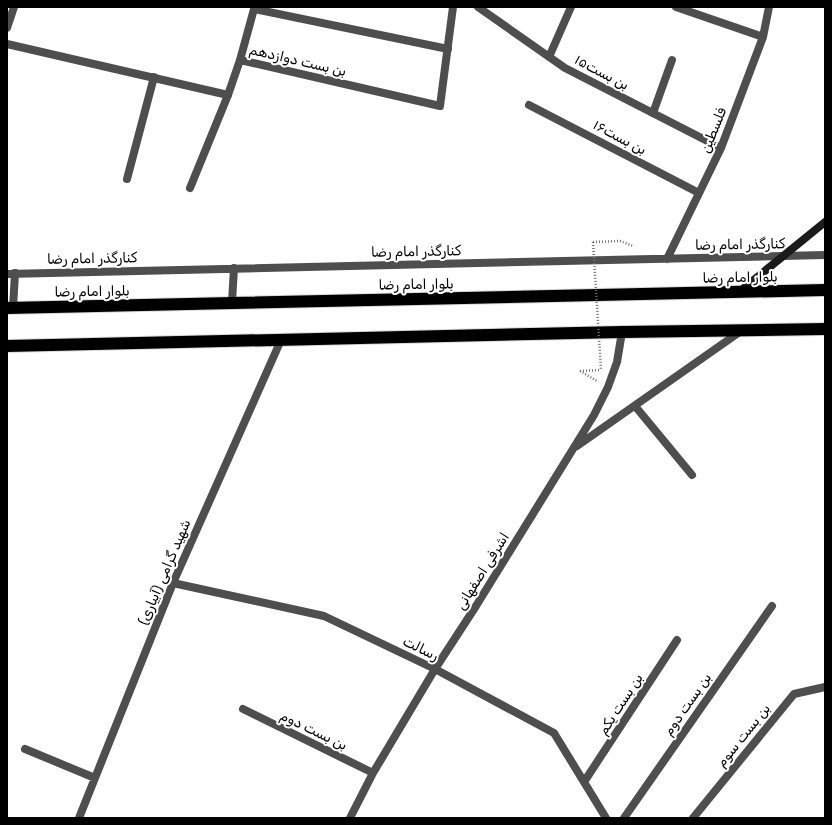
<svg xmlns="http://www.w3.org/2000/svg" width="832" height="825" font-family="Rubik,'Noto Sans Arabic',sans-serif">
<rect width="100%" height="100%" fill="#fff"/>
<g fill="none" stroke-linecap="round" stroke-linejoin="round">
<defs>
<path id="highway" d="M 7,308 L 825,290
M 7,346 L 622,332 L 825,329"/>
</defs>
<!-- highway casing -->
<use href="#highway" stroke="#dbdbdb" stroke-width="14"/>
<!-- path -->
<path stroke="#707070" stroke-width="2.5" stroke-dasharray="1 2" stroke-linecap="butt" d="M 593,242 L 620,241 L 633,246
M 580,371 L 597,381
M 580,371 L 601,370"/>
<!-- lane -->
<path stroke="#4e4e4e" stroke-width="8" d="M 7,44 L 228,95 L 240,60 L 440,106 L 453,7
M 653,113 L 672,60"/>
<!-- street -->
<path stroke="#4e4e4e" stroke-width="8" d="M 478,7 L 565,68 L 721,148
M 676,7 L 763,37
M 7,28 L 14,7
M 549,57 L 571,7
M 240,60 L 254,9 L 448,49
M 529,105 L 699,193
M 127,179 L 154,77
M 190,188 L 228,95
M 667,259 L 721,148 L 763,37 L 769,7
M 7,274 L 825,255
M 232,302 L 234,268
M 13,308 L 15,273
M 635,406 L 692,475
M 577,446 L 741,331
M 173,583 L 324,616 L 435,669 L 554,733 L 606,818
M 243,709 L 373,773
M 25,749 L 95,778
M 584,782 L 677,640
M 79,818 L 173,583 L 281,340
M 350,818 L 373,773 L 435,669 L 476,606 L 594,415 L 608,387 L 617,362 L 622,332
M 624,818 L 772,606
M 693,818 L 794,694 L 825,687"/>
<!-- secondary -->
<path stroke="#1b1b1b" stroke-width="8" d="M 739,292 L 825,222"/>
<!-- highway -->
<use href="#highway" stroke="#000" stroke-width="12"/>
<!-- path-bridge -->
<path stroke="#707070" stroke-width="2.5" stroke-dasharray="1 2" stroke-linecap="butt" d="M 593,242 L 601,370"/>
</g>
<g text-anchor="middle" stroke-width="4" stroke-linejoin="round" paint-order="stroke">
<!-- street labels -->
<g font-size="14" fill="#000" stroke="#fff">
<text transform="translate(298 60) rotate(13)" y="5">بن بست دوازدهم</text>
<text transform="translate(602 72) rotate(28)" y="5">بن بست۱۵</text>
<text transform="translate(713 130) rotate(-68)" y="5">فلسطین</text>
<text transform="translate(620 137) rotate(28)" y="5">بن بست۱۶</text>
<text transform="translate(740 244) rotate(-1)" y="5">کنارگذر امام رضا</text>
<text transform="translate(416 251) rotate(-1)" y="5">کنارگذر امام رضا</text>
<text transform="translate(92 258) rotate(-1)" y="5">کنارگذر امام رضا</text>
<text transform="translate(740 277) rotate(-1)" y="5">بلوار امام رضا</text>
<text transform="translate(416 284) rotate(-1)" y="5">بلوار امام رضا</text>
<text transform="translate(92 291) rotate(-1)" y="5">بلوار امام رضا</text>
<text transform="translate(482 571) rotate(-58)" y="5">اشرفی اصفهانی</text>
<text transform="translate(164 572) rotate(-67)" y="5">شهید گرامی (آبیاری)</text>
<text transform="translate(421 648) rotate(26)" y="5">رسالت</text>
<text transform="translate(620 704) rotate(-57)" y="5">بن بست یکم</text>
<text transform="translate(687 704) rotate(-55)" y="5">بن بست دوم</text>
<text transform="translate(314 730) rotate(26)" y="5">بن بست دوم</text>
<text transform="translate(743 735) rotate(-51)" y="5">بن بست سوم</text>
</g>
</g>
<!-- border -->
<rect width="832" height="825" fill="none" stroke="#000000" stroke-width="16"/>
</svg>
